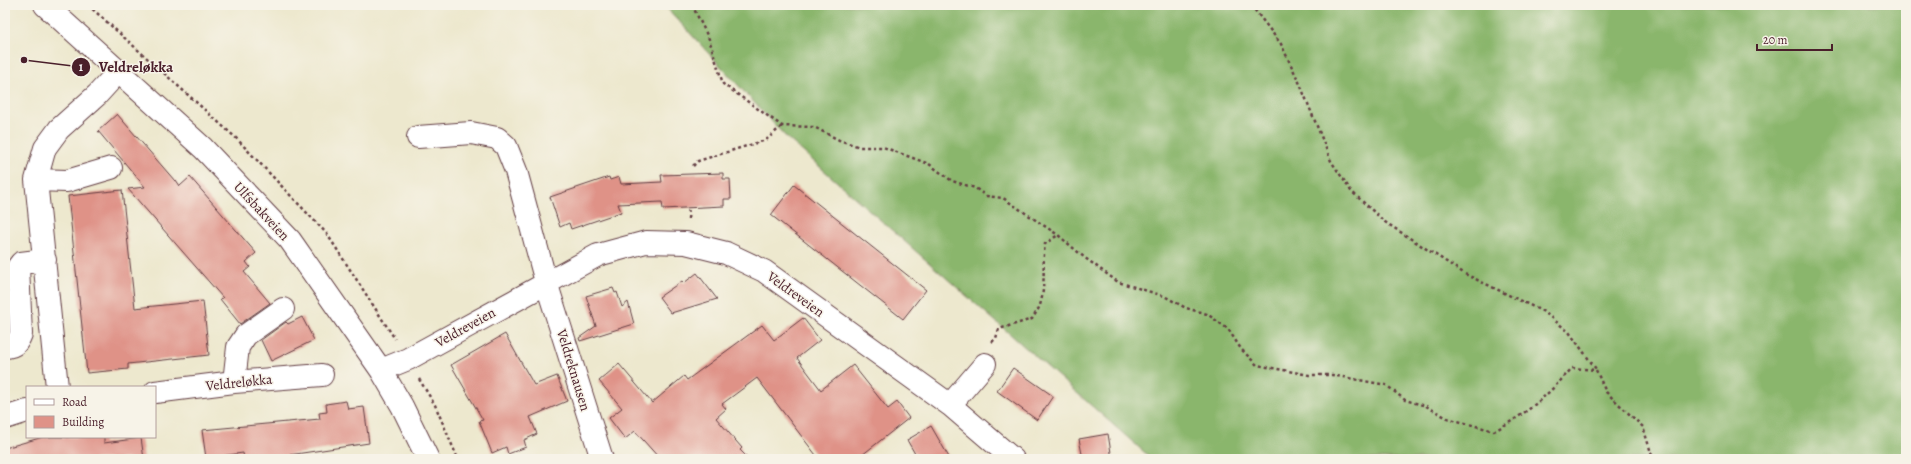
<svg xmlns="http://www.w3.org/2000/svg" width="1911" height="464" font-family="Alegreya,serif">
<rect width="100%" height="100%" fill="#f7f3e8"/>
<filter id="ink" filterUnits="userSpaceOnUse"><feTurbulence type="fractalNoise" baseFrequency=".025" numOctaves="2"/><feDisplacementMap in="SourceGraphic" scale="8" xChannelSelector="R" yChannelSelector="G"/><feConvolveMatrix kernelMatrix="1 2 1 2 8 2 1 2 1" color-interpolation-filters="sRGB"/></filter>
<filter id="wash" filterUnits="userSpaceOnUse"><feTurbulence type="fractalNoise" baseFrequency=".012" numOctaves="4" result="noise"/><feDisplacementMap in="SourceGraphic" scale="16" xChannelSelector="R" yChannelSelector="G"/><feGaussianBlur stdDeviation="0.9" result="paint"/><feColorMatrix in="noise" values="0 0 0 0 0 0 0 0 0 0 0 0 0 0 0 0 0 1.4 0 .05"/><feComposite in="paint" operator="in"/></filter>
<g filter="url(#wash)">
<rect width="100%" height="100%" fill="#ede8ce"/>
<!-- forest -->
<path fill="#8ab66c" stroke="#6a6a4c" d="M 664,5 L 1906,5 L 1906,459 L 1152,459 L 786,137 Z"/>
<g id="blocks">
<!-- building -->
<path fill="#df9287" d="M 117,114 L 175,181 L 176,180 L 180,186 L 190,177 L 256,253 L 246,262 L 250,267 L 244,272 L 270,303 L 240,324 L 220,299 L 223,298 L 128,189 L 145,187 L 98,131 Z
M 723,173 L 723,179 L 730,179 L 731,199 L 724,199 L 724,206 L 663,209 L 662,202 L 618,204 L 621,212 L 571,229 L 569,223 L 560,227 L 550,197 L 609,177 L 610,180 L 619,177 L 621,184 L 662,182 L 661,175 Z
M 794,185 L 926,290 L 903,319 L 771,215 Z
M 122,190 L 135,308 L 203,301 L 209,355 L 128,364 L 128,369 L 87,373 L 68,196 Z
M 697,273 L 717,299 L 671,313 L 659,297 L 682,281 L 684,283 Z
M 613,288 L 615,293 L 617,292 L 622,307 L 628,302 L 634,324 L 580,341 L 579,338 L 596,326 L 586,296 Z
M 302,317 L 314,340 L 271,361 L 261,340 L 286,322 L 288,324 Z
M 803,318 L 820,340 L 797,358 L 821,390 L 853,365 L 888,409 L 897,402 L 909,418 L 857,459 L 819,459 L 757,378 L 722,404 L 726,409 L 716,418 L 742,448 L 740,450 L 749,459 L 660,459 L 635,431 L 625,439 L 609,418 L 622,408 L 599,381 L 619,364 L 652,403 L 684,376 L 687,380 L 762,325 L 774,340 Z
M 505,334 L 534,385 L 557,376 L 567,401 L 530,417 L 537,434 L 524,440 L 526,447 L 508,454 L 506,447 L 492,453 L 479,421 L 483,420 L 451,365 Z
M 1013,368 L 1053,396 L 1037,420 L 997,391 Z
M 346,401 L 348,409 L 364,407 L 369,443 L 289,455 L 289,459 L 244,459 L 243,453 L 206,458 L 202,430 L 320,419 L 319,413 L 327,412 L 326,404 Z
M 931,426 L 950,459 L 918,459 L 907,440 Z
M 1108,434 L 1112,459 L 1083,459 L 1079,439 Z
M 43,437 L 104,437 L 104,443 L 141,438 L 144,459 L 5,459 L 5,448 Z"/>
</g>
</g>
<g filter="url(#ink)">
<use href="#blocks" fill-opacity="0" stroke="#623d43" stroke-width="1"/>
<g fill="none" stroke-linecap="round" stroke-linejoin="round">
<defs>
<path id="minor" d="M 45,5 L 203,148 L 290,240 L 381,370 L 402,406 L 428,459
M 418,137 L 471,133 L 497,138 L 506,146 L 516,171 L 546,282 L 602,459
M 36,180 L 67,181 L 111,168
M 5,347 C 15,347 18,342 21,334 L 18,267 L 21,263 L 45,260
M 381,370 L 408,359 L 598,255 L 646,242 L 686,243 L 726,253 L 764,271 L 950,405 L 1013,459
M 234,382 L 238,347 L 246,335 L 283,309
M 57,387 L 36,180 L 45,148 L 59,129 L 97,95 L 118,72
M 155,392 L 234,382 L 322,375
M 950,405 L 985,364
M 5,418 L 27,411"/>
</defs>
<!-- minor casing -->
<use href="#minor" stroke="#623d43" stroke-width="24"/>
<!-- path -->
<path stroke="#623d43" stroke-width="2.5" stroke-dasharray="3 3" stroke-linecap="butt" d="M 88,5 L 236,138 L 327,234 L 395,339
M 692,5 L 709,39 L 723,84 L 782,126 L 814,127 L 839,140 L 860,147 L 883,147 L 929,164 L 952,181 L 975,188 L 986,196 L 1003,198 L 1058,235 L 1085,258 L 1118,282 L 1164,296 L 1186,308 L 1207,314 L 1228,329 L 1241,349 L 1257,365 L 1309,375 L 1332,375 L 1386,385 L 1405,400 L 1426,406 L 1447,418 L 1494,431 C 1527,414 1548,395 1572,368 L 1596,370 L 1606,392 L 1643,427 L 1653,459
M 1251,5 L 1281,44 L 1300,84 L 1331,161 L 1351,191 L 1385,222 L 1465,274 L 1544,312 L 1569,332 L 1596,369
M 693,166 L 698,161 L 766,140 L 782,126
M 688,219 L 689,207
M 992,342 L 996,338 L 999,329 L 1032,319 C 1035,314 1039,309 1040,305 C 1046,287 1042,263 1045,244 L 1058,235
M 419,379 L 435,405 L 458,459"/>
<!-- minor -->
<use href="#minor" stroke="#fff" stroke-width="22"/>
</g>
</g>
<g text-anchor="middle" stroke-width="3" stroke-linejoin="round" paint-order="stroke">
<!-- street labels -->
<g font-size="14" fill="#4a1f2b" stroke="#f7f3e8">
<text transform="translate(262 211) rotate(47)" y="5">Ulfsbakveien</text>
<text transform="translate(796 294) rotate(36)" y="5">Veldreveien</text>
<text transform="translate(465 327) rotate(-29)" y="5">Veldreveien</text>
<text transform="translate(574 370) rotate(73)" y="5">Veldreknausen</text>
<text transform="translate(239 382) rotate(-6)" y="5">Veldreløkka</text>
</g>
</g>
<!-- callouts -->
<path fill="none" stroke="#4a1f2b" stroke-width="1.5" d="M24 60L81 67"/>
<g fill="#4a1f2b" stroke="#f7f3e8" stroke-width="1.5">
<circle cx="24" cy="60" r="4"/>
<circle cx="81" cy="67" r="10"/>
</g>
<g font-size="12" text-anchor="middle" font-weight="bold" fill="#fff">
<text x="81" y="71">1</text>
</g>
<g font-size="15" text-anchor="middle" font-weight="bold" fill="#4a1f2b" stroke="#f7f3e8" stroke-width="3" stroke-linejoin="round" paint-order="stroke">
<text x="136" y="72">Veldreløkka</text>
</g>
<!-- margin -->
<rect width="1911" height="464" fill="none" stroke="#f7f3e8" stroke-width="20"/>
<!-- legend -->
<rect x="26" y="386" width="130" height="52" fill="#f7f3e8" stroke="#b29e9c"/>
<rect x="34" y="399" width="20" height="6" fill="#ffffff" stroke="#b29e9c"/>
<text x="62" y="406" font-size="12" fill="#4a1f2b">Road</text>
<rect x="34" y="416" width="20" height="12" fill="#df9287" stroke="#b29e9c"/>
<text x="62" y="426" font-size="12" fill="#4a1f2b">Building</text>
<!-- scale -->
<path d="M1757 44v6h75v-6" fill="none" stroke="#4a1f2b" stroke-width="2"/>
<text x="1763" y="44" font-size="12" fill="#4a1f2b" stroke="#f7f3e8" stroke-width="3" paint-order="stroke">20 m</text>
</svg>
